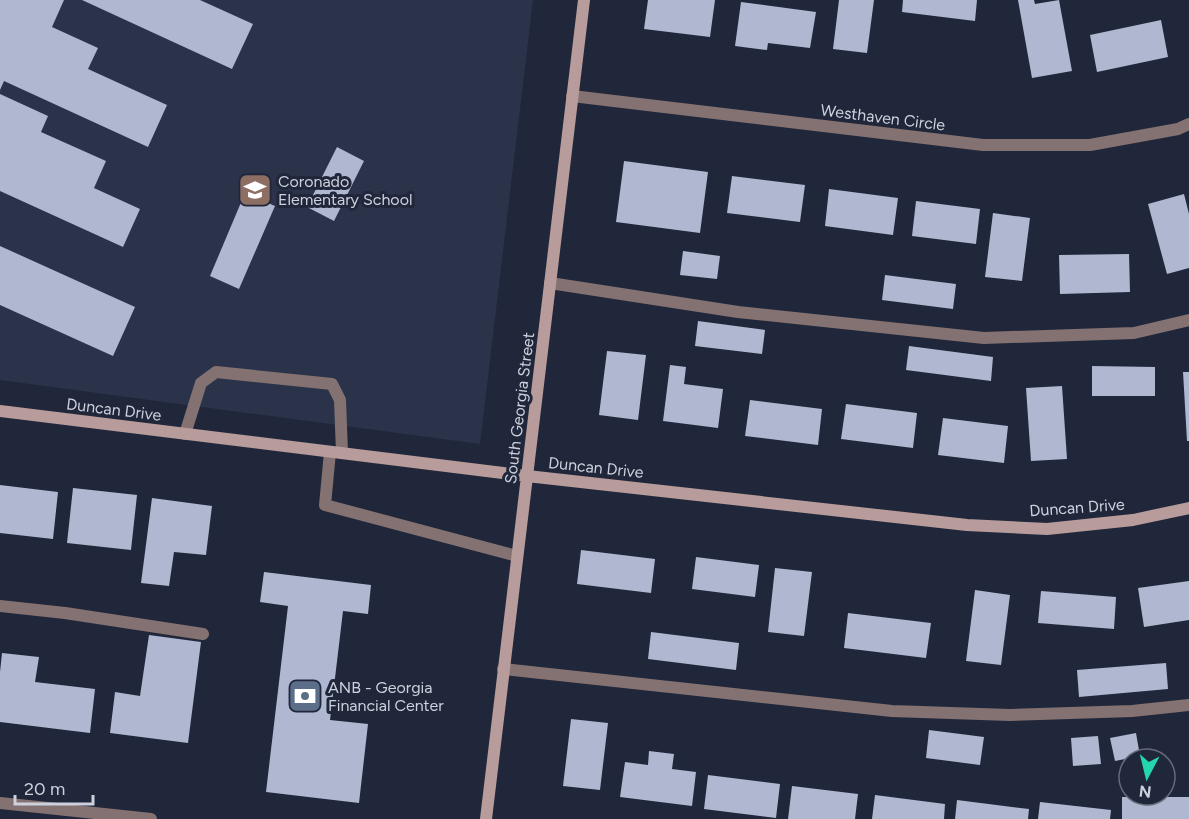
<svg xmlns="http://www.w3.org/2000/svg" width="1189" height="819" font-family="Figtree,sans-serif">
<rect width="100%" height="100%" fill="#21273a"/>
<!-- built -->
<path fill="#2b334a" d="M 0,0 L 533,0 L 480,444 L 0,380 Z"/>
<!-- building -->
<path fill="#afb8d0" d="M 0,0 L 64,0 L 52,27 L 98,48 L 88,69 L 167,105 L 148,147 L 4,81 L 0,90 Z
M 82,0 L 200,0 L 253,24 L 232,69 Z
M 648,0 L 715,0 L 710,37 L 644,29 Z
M 839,0 L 874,0 L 867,53 L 833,49 Z
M 903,0 L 977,0 L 975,21 L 902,12 Z
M 1018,0 L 1034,0 L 1035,4 L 1059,0 L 1072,71 L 1032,78 Z
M 741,2 L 816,12 L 810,48 L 768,43 L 767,50 L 735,46 Z
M 1161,20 L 1168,57 L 1097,72 L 1090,35 Z
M 0,94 L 48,116 L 41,132 L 106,161 L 94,188 L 140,209 L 123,247 L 0,191 Z
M 337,147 L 364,161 L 334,221 L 307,207 Z
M 624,161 L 708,172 L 700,233 L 616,222 Z
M 732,176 L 805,185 L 800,222 L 727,213 Z
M 829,189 L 898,198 L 893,235 L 825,226 Z
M 245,193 L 275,206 L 239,289 L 210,276 Z
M 1184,194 L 1189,214 L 1189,268 L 1167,274 L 1148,204 Z
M 916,201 L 980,209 L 976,244 L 912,236 Z
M 993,213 L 1030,218 L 1022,281 L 985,277 Z
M 0,246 L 135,307 L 113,356 L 0,305 Z
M 683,251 L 720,256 L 717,279 L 680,275 Z
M 1129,254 L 1130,292 L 1060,294 L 1059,255 Z
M 885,275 L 956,284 L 953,309 L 882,300 Z
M 698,321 L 765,330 L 762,354 L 695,346 Z
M 909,346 L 993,357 L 991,381 L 906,370 Z
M 607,351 L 646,355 L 638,420 L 599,415 Z
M 670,365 L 686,367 L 684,384 L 723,389 L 718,428 L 663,421 Z
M 1092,366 L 1155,367 L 1155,396 L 1092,396 Z
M 1183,372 L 1189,372 L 1189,441 L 1187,441 Z
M 1062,386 L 1067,459 L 1031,461 L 1026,388 Z
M 750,400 L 822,409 L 818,445 L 745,436 Z
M 846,404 L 917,413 L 913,448 L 841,439 Z
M 943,418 L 1008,426 L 1004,463 L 938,455 Z
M 0,485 L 58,492 L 53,539 L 0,533 Z
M 73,488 L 137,495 L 131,550 L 67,543 Z
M 152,498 L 212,506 L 206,555 L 174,552 L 169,586 L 141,583 Z
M 581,550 L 655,559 L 651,593 L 577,584 Z
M 696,557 L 759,565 L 755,597 L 692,589 Z
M 775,568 L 812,572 L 804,636 L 768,632 Z
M 264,572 L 371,585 L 368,614 L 343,611 L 330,720 L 368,724 L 359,803 L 266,792 L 288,606 L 260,602 Z
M 1189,581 L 1189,620 L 1144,627 L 1138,588 Z
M 975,590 L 1010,595 L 1001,665 L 966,661 Z
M 1041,591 L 1116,597 L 1114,629 L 1038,623 Z
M 848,613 L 931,623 L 926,658 L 844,648 Z
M 651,632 L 739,643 L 736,670 L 648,659 Z
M 149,635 L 201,642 L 188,743 L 110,733 L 115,692 L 140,696 Z
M 2,653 L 39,657 L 35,682 L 95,689 L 90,733 L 0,722 L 0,672 Z
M 1166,663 L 1168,689 L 1079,697 L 1077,670 Z
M 571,719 L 608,723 L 600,790 L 563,786 Z
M 929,730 L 984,737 L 980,765 L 926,758 Z
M 1136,733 L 1140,756 L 1115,761 L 1110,738 Z
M 1098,736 L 1101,764 L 1073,766 L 1071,738 Z
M 649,751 L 674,754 L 672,769 L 696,772 L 692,806 L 620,797 L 625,762 L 648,765 Z
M 708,775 L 780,784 L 776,818 L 704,809 Z
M 792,786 L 858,794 L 855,819 L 788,819 Z
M 875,795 L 945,804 L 944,819 L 872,819 Z
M 1122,797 L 1189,797 L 1189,819 L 1122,819 Z
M 957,800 L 1029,809 L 1028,819 L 955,819 Z
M 1040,802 L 1111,810 L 1110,819 L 1038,819 Z"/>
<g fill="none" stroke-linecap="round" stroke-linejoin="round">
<!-- lane -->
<path stroke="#837271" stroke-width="12" d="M 550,283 L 738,312 L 984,338 L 1134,333 L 1189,320
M 185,434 L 201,383 L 216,372 L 332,384 L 340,400 L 342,453
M 330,452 L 325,505 L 517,556
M 0,606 L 65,613 L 203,634
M 503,669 L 892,711 L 1010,715 L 1132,711 L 1189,705"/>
<!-- street -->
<path stroke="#837271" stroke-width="12" d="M 572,96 L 983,145 L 1090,145 L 1178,129 L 1189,124
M 0,803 L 151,819"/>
<!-- secondary -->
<path stroke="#b79c9b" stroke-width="12" d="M 0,411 L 527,476 L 967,525 L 1047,529 L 1133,520 L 1189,508
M 486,819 L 584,0"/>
</g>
<!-- icons -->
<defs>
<symbol id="school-square" viewBox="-11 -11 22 22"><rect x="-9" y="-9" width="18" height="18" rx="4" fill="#8d6e63" stroke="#21273a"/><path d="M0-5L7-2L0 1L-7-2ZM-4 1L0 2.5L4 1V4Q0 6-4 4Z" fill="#fff"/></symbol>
<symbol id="bank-square" viewBox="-11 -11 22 22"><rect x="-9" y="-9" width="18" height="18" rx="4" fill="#5c6f8a" stroke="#21273a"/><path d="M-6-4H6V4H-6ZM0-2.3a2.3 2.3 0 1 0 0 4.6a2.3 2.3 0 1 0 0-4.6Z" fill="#fff"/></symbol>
</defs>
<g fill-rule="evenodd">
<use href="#school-square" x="236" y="171" width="38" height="38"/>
<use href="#bank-square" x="286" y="677" width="38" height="38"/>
</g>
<g text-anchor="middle" stroke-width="6" stroke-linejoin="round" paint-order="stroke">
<!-- street labels -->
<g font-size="16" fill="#cdd1dd" stroke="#21273a">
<text transform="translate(883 117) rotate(7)" y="6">Westhaven Circle</text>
<text transform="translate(519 408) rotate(-83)" y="6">South Georgia Street</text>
<text transform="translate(114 409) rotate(7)" y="6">Duncan Drive</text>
<text transform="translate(596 467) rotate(6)" y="6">Duncan Drive</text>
<text transform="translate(1077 507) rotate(-4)" y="6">Duncan Drive</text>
</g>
<!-- poi labels -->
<g font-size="16" fill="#cdd1dd" stroke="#21273a" text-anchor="start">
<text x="278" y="187">Coronado<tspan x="278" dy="18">Elementary School</tspan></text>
<text x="328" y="693">ANB - Georgia<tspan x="328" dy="18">Financial Center</tspan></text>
</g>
</g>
<!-- north arrow -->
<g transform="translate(1147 777) rotate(187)"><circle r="28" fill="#21273a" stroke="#666b7b" stroke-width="1.5"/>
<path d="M0-4.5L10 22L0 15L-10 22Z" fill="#25d5ae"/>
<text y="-9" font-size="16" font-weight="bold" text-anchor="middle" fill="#cdd1dd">N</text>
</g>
<!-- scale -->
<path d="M15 795v9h78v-9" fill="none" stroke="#cdd1dd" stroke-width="3"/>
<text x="24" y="795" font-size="18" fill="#cdd1dd" stroke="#21273a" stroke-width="4.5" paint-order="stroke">20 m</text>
</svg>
